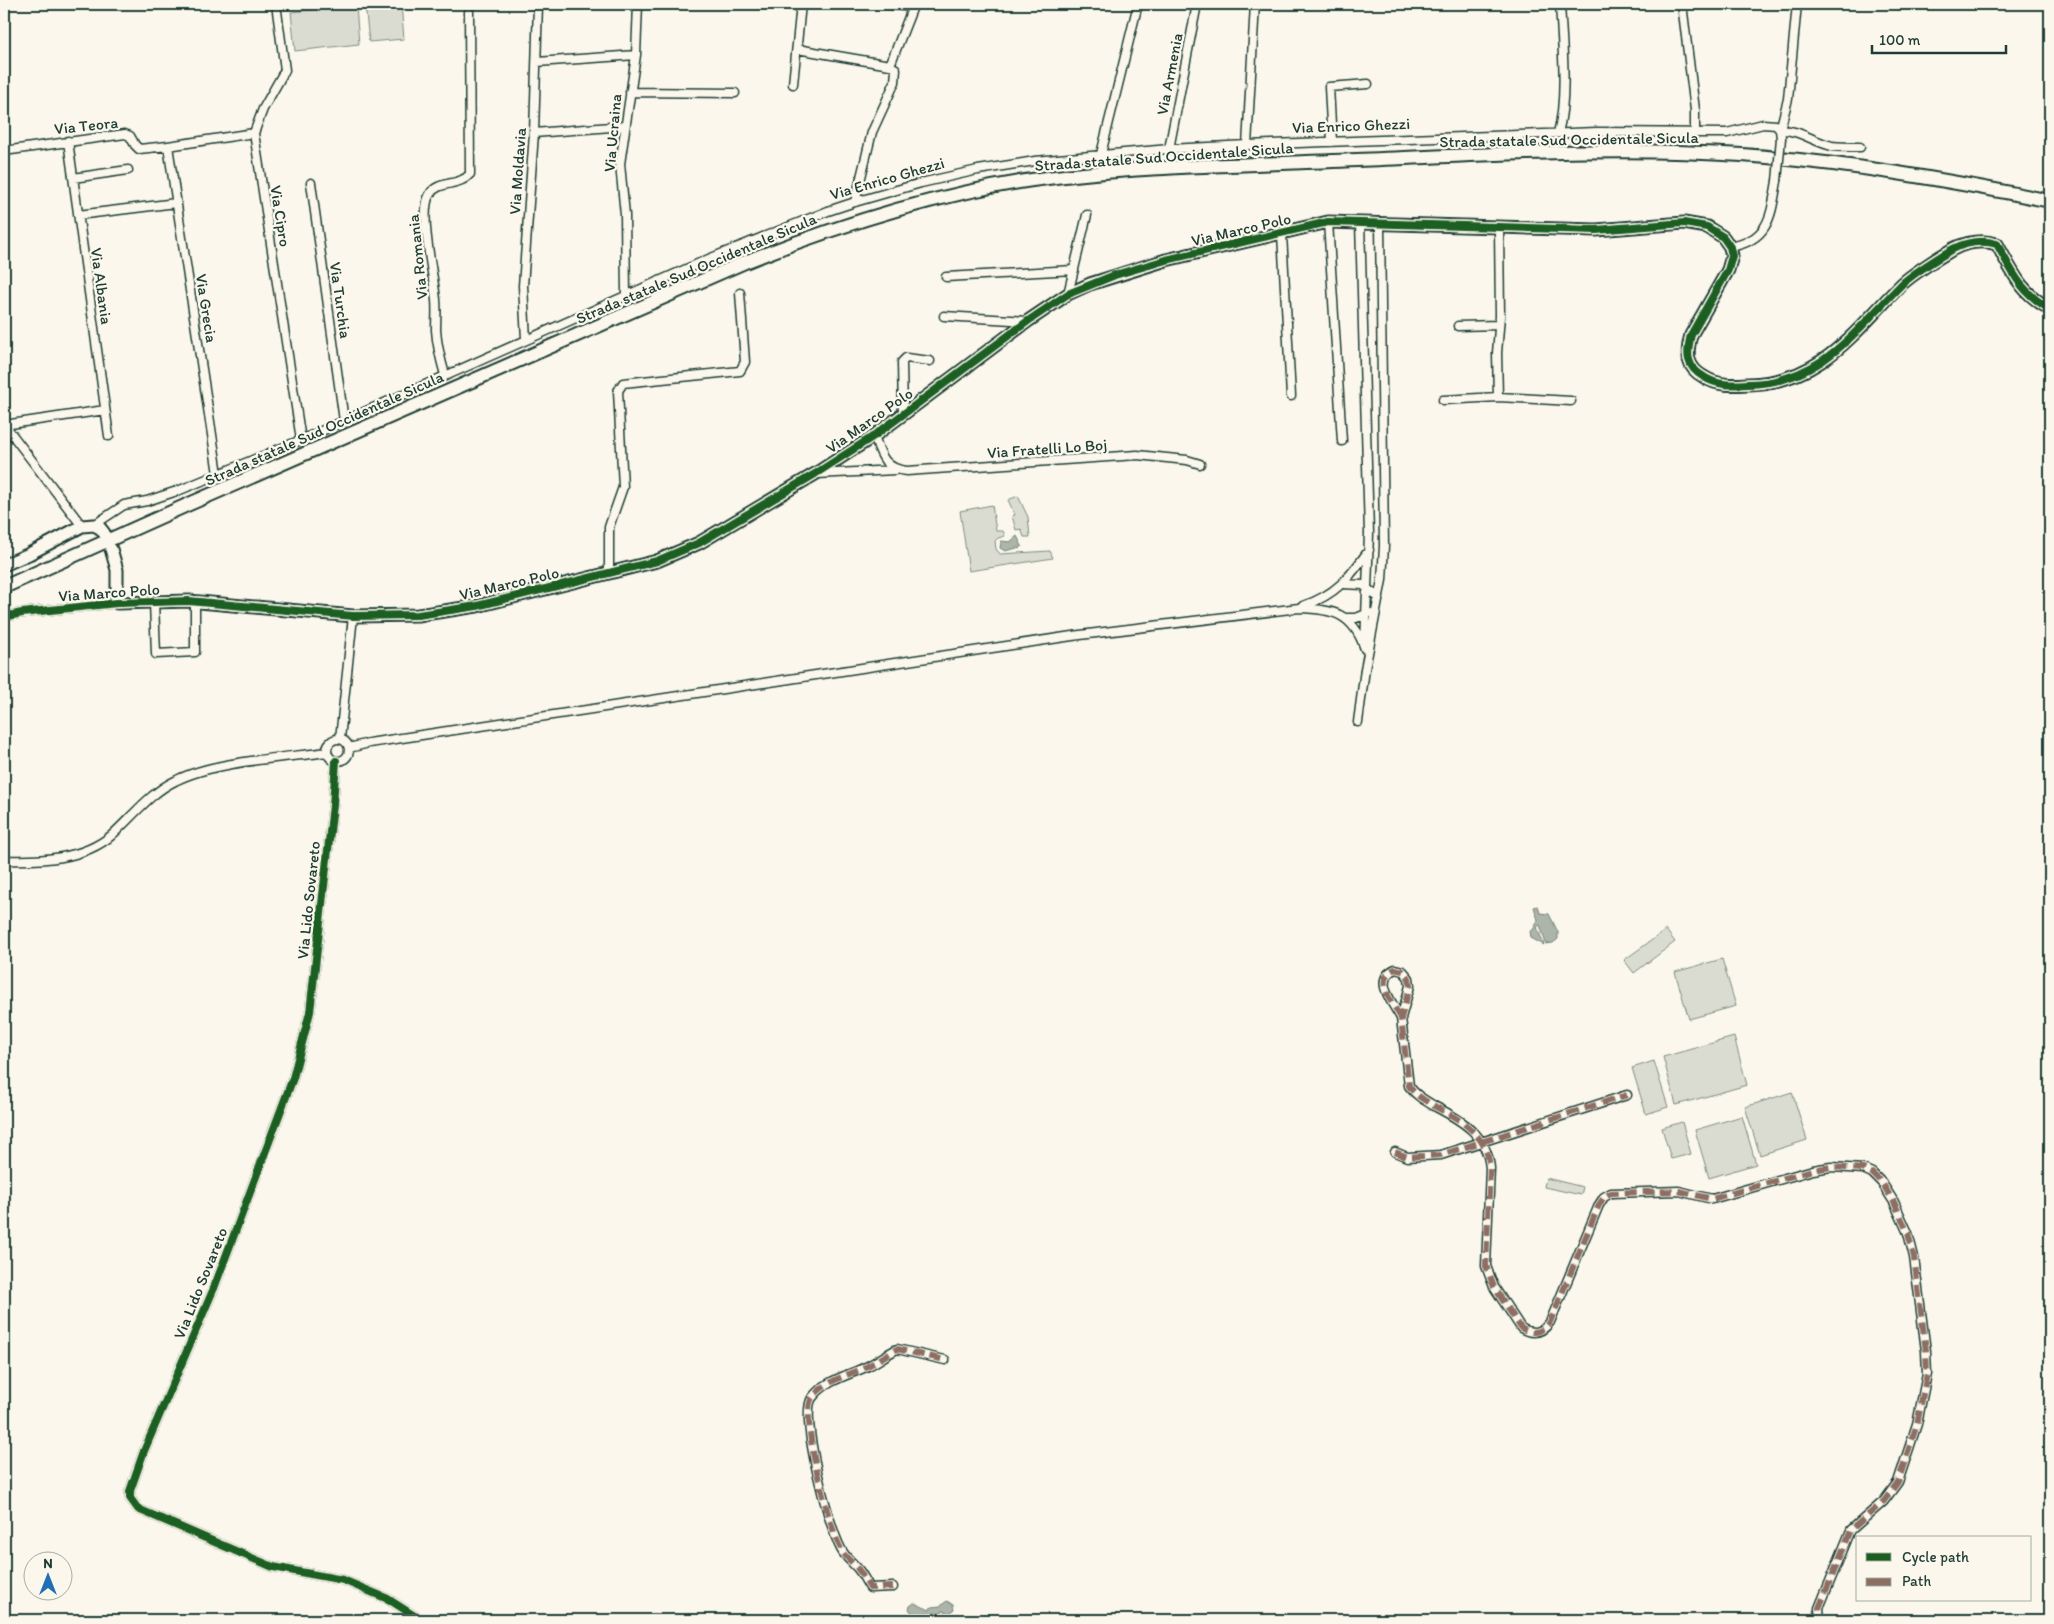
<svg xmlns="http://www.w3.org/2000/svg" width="2054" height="1624" font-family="Itim,sans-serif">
<rect width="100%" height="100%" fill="#fbf7ec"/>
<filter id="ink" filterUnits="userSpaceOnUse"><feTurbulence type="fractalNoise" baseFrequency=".02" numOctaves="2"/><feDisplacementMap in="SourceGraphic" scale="10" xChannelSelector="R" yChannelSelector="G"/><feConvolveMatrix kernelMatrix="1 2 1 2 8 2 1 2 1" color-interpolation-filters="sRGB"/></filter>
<g filter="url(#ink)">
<!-- green -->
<path fill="#dbdcd1" stroke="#7d8c82" d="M 365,4 L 401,4 L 404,39 L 369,42 Z
M 356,6 L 359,44 L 295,51 L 291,12 Z
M 1018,496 L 1028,517 L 1030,537 L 1024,537 L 1021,529 L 1016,530 L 1012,516 L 1015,515 L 1008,500 Z
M 992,505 L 996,531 L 1003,531 L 1005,536 L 998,538 L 995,541 L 996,549 L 1000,554 L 1050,551 L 1053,558 L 969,571 L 960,511 Z
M 1666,930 L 1675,942 L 1634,973 L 1624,960 Z
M 1722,959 L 1736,1006 L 1689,1019 L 1675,972 Z
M 1734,1037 L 1747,1085 L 1676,1105 L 1663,1057 Z
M 1654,1061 L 1668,1107 L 1646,1114 L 1632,1068 Z
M 1792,1092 L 1807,1140 L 1760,1155 L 1745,1107 Z
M 1742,1116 L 1756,1164 L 1709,1178 L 1695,1130 Z
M 1682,1122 L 1691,1154 L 1671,1159 L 1662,1128 Z
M 1546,1178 L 1583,1187 L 1581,1195 L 1544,1187 Z"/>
<!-- water -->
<path fill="#adb4aa" stroke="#74847b" d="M 1017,536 L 1022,546 L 1019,549 L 1017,548 L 1005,551 L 1000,548 L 1001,541 L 1010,542 Z
M 1538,906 L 1540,913 L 1549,914 L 1558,932 L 1558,939 L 1553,943 L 1546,944 L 1540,925 L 1537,927 L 1544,945 L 1531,938 L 1530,931 L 1533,930 L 1538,920 L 1534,907 Z
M 947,1601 L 953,1605 L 954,1610 L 949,1615 L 944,1611 L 942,1611 L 943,1620 L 928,1620 L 922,1617 L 916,1617 L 915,1613 L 912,1613 L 909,1609 L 910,1606 L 914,1603 L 930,1610 L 931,1607 L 940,1606 Z"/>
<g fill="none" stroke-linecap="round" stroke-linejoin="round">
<defs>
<path id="street" d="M 276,4 L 285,70 L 263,109 L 254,133 L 301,440
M 884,4 L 913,7
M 1682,4 L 1695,110 L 1695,133
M 1797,4 L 1788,99 L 1780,130 C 1798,129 1814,142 1832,146 C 1841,147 1851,147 1860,147
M 797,49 L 890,65 L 896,69 L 895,82 L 872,132 L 855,202
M 537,62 L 636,55
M 890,65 L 914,4
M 793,84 L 801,4
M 630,92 L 735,93
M 534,133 L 624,126
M 1558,133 C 1568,97 1562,42 1560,4
M 68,141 L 109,436
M 1332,142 L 1329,87 L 1368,84
M 1247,145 L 1255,4
M 168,146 L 218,474
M 1169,149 L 1197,4
M 4,151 L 125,134 L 130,136 L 135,145 L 139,149 L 168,146 L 254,133
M 1101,154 L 1138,4
M 73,178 L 128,170
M 311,183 L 344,421
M 78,215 L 176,203
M 1328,222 L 1342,441
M 1360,223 L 1369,533 L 1365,646
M 1499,228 L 1500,316 L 1497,353 L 1498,397 L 1571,401
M 1282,234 L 1291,396
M 1730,247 C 1770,240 1771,215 1777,181
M 946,277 L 1074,270
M 1068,294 L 1087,215
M 626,295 L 625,215 L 620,164 L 636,55 L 638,4
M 944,316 L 1028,321
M 1458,326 L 1499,325
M 526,339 L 523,286 L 534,133 L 538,4
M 445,375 C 441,361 437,346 436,330 C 436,320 437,310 436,300 C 434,276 418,212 430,194 C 439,180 459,187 470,174 L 469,12
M 1443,400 L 1498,397
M 903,414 L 902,362 L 906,358 L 930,361
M 4,424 L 82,526
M 4,425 L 105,410
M 874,436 C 881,456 885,469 907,471 L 1137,455 L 1187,460 L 1200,464
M 817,474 L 895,470
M 94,525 L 124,505 L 147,501 L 180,490 L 301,440 L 711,258 L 828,211 L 855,202 L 921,183 L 978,170 L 1035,161 L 1169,149 L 1247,145 L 1597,132 L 1727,133 L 1763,124 L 1776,125 L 1780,130 L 1781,138
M 609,574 L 609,527 L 623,487 L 618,391 L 623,383 L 740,371 L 745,362 L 740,293
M 1343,584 L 1363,585 L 1379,598
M 154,602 L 156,654 L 195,652 L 195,601
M 1303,606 C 1336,595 1350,577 1369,550
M 4,617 L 22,613 L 117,603
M 1347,618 L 1356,618 L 1369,613
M 1358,722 L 1365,669 L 1382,580 L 1384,546 L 1380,224
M 340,739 L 353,616
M327 750a11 11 0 1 1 22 0a11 11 0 1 1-22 0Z
M 349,748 L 369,743 L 1072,636 L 1299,608 C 1333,609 1353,613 1365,649
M 336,761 L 333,805 L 310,1012 L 293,1078 L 214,1288 L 144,1451 L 130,1491 L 130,1498 L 138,1509 L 273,1567 L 343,1580 L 388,1599 L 421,1620
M 4,860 C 40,861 83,860 112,835 C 133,816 150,793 175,781 C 213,761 284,758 327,752
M 1401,1018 C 1393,1003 1372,980 1395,969 L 1403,971 L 1409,978 L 1410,986 L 1401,1018 L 1409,1086 C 1416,1096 1426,1101 1436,1107 C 1463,1121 1487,1135 1490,1168 L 1486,1266 L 1494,1287 L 1521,1328 C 1533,1335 1542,1333 1550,1322 L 1599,1205 L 1604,1197 L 1611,1193 L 1679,1191 L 1712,1199 L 1813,1170 L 1831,1167 L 1848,1168 L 1863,1169 L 1872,1173 L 1882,1183 L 1894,1202 L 1908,1233 L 1914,1257 L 1926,1351 L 1927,1374 L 1917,1424 L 1898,1482 L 1884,1501 L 1851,1530 L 1819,1608 L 1820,1620
M 1395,1152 L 1407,1157 L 1441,1155 L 1627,1095
M 893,1587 L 870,1588 C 866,1582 863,1575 858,1569 C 852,1562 845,1557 841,1549 C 829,1527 799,1416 812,1398 C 825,1380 850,1375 868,1366 C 878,1361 887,1354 897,1349 L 945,1360"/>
<path id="secondary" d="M 111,549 L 117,570 L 117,603 L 189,601 L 353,616 L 418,615 L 477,606 L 657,561 L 699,543 L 815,474 L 874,436 L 1028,321 L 1068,294 L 1090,284 L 1166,260 L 1328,222 L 1596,230 L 1684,223 L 1707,227 L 1723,237 L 1730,247 L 1732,256 L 1728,270 L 1691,335 C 1686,354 1686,367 1704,377 C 1718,386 1732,385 1748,384 C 1821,383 1854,332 1900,286 C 1909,276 1941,256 1953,249 C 1967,242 1983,240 1997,244 C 2013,273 2020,292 2050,309
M 4,565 L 29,554 L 82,526 L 94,525 L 100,528 L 104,533"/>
<path id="primary" d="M 4,587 L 187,505 L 745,262 C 838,225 932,195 1032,180 C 1139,165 1249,165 1357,160 C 1485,155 1614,146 1742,155 C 1845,162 1949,180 2050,201"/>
</defs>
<!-- street casing -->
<use href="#street" stroke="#1f3d34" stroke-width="11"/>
<!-- secondary casing -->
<use href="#secondary" stroke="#1f3d34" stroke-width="15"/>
<!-- primary casing -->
<use href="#primary" stroke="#1f3d34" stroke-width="16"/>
<!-- street -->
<use href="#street" stroke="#fbf7ec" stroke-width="8"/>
<!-- secondary -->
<use href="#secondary" stroke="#fbf7ec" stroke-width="11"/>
<!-- primary -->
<use href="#primary" stroke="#fbf7ec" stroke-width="12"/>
<defs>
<path id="street-bridge" d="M 1777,181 L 1781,138"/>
</defs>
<!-- street-bridge casing -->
<use href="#street-bridge" stroke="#1f3d34" stroke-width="11" stroke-linecap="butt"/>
<!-- street-bridge -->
<use href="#street-bridge" stroke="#fbf7ec" stroke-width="8"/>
<!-- quiet -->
<path stroke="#8d6e63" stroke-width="6" stroke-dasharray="12 6" stroke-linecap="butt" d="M 1401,1018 C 1393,1003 1372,980 1395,969 L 1403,971 L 1409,978 L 1410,986 L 1401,1018 L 1409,1086 C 1416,1096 1426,1101 1436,1107 C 1463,1121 1487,1135 1490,1168 L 1486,1266 L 1494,1287 L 1521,1328 C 1533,1335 1542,1333 1550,1322 L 1599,1205 L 1604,1197 L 1611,1193 L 1679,1191 L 1712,1199 L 1813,1170 L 1831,1167 L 1848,1168 L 1863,1169 L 1872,1173 L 1882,1183 L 1894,1202 L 1908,1233 L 1914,1257 L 1926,1351 L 1927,1374 L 1917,1424 L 1898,1482 L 1884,1501 L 1851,1530 L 1819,1608 L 1820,1620
M 1395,1152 L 1407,1157 L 1441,1155 L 1627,1095
M 893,1587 L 870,1588 C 866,1582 863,1575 858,1569 C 852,1562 845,1557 841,1549 C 829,1527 799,1416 812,1398 C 825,1380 850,1375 868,1366 C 878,1361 887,1354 897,1349 L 945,1360"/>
<defs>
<path id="cycleway" d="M 4,617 L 22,613 L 117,603 L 189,601 L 353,616 L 418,615 L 477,606 L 657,561 L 699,543 L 815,474 L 874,436 L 1028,321 L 1068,294 L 1115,275 L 1166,260 L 1328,222 L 1596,230 L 1684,223 L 1707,227 L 1723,237 L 1730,247 L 1732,256 L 1728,270 L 1691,335 C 1686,354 1686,367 1704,377 C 1718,386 1732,385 1748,384 C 1821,383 1854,332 1900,286 C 1909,276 1941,256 1953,249 C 1967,242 1983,240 1997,244 C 2013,273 2020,292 2050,309
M 336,761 L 333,805 L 310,1012 L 293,1078 L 214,1288 L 144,1451 L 130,1491 L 130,1498 L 138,1509 L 273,1567 L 343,1580 L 388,1599 L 421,1620"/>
</defs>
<!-- cycleway casing -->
<use href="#cycleway" stroke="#fbf7ec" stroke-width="11"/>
<!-- cycleway -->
<use href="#cycleway" stroke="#1b5e20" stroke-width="8"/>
</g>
</g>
<g text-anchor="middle" stroke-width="4.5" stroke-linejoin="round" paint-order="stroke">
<!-- street labels -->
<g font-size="16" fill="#1f3d34" stroke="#fbf7ec">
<text transform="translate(1169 74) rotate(-79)" y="6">Via Armenia</text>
<text transform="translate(86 125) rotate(-6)" y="6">Via Teora</text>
<text transform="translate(1351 125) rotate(-2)" y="6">Via Enrico Ghezzi</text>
<text transform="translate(612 133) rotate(-85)" y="6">Via Ucraina</text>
<text transform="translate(1569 139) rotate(-1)" y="6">Strada statale Sud Occidentale Sicula</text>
<text transform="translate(1164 156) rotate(-4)" y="6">Strada statale Sud Occidentale Sicula</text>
<text transform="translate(517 171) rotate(-86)" y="6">Via Moldavia</text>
<text transform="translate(887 178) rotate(-16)" y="6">Via Enrico Ghezzi</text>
<text transform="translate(281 216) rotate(81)" y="6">Via Cipro</text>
<text transform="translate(1241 229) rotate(-13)" y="6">Via Marco Polo</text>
<text transform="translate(417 257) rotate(-96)" y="6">Via Romania</text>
<text transform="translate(696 268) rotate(-23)" y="6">Strada statale Sud Occidentale Sicula</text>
<text transform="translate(102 286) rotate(82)" y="6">Via Albania</text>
<text transform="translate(341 300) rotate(82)" y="6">Via Turchia</text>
<text transform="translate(207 308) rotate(81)" y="6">Via Grecia</text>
<text transform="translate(869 420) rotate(-35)" y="6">Via Marco Polo</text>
<text transform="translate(324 428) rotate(-24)" y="6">Strada statale Sud Occidentale Sicula</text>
<text transform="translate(1047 448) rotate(-4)" y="6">Via Fratelli Lo Boj</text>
<text transform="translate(509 583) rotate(-13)" y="6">Via Marco Polo</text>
<text transform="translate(109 592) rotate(-4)" y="6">Via Marco Polo</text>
<text transform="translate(308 900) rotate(-84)" y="6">Via Lido Sovareto</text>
<text transform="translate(200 1283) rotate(-68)" y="6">Via Lido Sovareto</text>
</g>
</g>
<!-- margin -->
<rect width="2054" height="1624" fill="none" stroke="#fbf7ec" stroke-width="20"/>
<rect x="10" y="10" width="2034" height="1604" fill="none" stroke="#1f3d34" stroke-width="2" filter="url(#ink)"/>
<!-- legend -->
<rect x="1856" y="1536" width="175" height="65" fill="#fbf7ec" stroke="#a3ada2"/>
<rect x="1866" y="1553" width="25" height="8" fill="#1b5e20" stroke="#a3ada2"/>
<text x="1902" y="1562" font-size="15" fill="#1f3d34">Cycle path</text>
<rect x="1866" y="1578" width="25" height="8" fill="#8d6e63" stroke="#a3ada2"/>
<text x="1902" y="1586" font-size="15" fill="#1f3d34">Path</text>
<!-- north arrow -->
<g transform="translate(48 1576)"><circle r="24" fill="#fbf7ec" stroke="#a3ada2"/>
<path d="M0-4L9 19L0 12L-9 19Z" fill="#1f6fb2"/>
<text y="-8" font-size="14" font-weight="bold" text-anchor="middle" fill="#1f3d34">N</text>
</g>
<!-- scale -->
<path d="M1872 45v8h134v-8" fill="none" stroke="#1f3d34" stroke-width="2.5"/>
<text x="1879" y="45" font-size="15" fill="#1f3d34" stroke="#fbf7ec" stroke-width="4" paint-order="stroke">100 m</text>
</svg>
